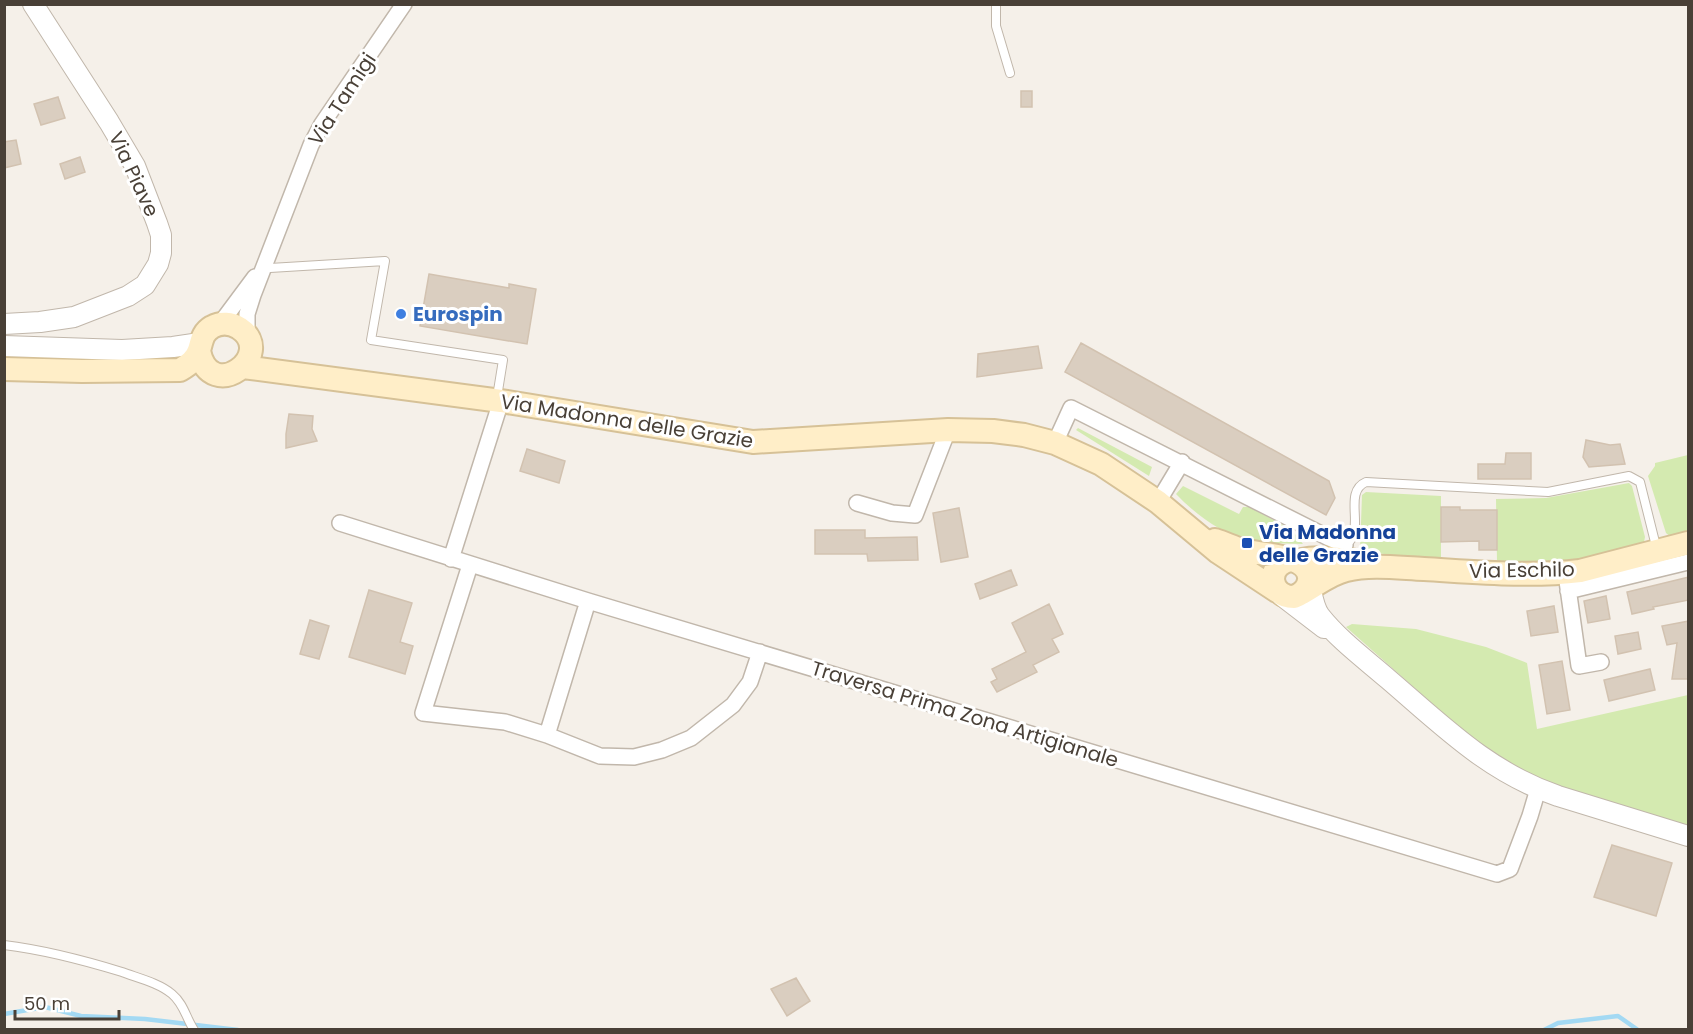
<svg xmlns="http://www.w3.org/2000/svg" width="1693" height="1034" font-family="Poppins,sans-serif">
<rect width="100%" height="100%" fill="#f5f0e9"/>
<!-- green -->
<path fill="#d4eab0" d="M 1078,428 L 1152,467 L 1149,476 L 1076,430 Z
M 1688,455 L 1688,533 L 1672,538 L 1666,533 L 1648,476 L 1655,466 L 1655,463 Z
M 1629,483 L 1632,486 L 1645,537 L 1644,542 L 1639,547 L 1572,561 L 1541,563 L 1497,562 L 1496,499 L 1546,498 Z
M 1183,486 L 1239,514 L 1243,507 L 1249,507 L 1291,529 L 1303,544 C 1286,543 1268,544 1251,541 C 1222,534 1196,515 1176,494 Z
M 1366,492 L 1441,496 L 1441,561 L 1360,551 L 1362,495 Z
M 1352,624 L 1416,629 L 1486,647 L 1527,663 L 1537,729 L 1688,695 L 1688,828 L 1538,780 L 1491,756 L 1346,627 Z"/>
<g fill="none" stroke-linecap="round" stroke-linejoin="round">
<!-- stream -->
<path stroke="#a3d9f3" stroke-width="4.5" d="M 4,1014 L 45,1007 L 81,1016 L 145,1019 L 238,1030
M 1544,1030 L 1558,1023 L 1618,1016 L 1638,1030"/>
</g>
<!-- building -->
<path fill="#dacec0" stroke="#d2c2b0" stroke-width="1.5" d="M 1021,91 L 1032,91 L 1032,107 L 1021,107 Z
M 58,97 L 65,118 L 41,125 L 34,104 Z
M 16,140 L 21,164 L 4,168 L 4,142 Z
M 80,157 L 85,172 L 65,179 L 60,164 Z
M 429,274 L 509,288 L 509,284 L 536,289 L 527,344 L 420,326 Z
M 1081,343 L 1329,481 L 1335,498 L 1326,515 L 1065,372 Z
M 1038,346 L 1042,368 L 977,377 L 978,354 Z
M 289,414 L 313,416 L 312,429 L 317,441 L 286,448 L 286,434 Z
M 1586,440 L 1610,445 L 1620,444 L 1625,464 L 1589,467 L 1583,457 Z
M 527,449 L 565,461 L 559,483 L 520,471 Z
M 1506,453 L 1531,453 L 1531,479 L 1478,479 L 1478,464 L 1505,464 Z
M 1441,507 L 1460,507 L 1460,510 L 1497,510 L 1497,550 L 1479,550 L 1479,541 L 1441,542 Z
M 959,508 L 968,557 L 941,562 L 933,513 Z
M 815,530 L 865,530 L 865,538 L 917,537 L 918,560 L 868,561 L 867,554 L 815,554 Z
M 1011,570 L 1017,585 L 980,599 L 975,584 Z
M 1689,577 L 1689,600 L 1653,607 L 1654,609 L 1632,614 L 1627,592 Z
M 369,590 L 412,603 L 400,642 L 413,646 L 405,674 L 349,657 Z
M 1606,596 L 1610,619 L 1588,623 L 1584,601 Z
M 1049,604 L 1063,634 L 1052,639 L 1059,652 L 1033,665 L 1037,672 L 997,692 L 991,682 L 997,679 L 992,669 L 1026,652 L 1012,623 Z
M 1554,606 L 1558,632 L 1531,636 L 1527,611 Z
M 310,620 L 329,626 L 319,659 L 300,654 Z
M 1689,621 L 1689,679 L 1672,679 L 1677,643 L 1667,645 L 1662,626 Z
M 1638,632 L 1641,649 L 1618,654 L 1615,636 Z
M 1562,661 L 1570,710 L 1547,714 L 1539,665 Z
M 1650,669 L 1655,690 L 1609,701 L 1604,680 Z
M 1612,845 L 1672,863 L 1656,916 L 1594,897 Z
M 796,978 L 810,1001 L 787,1016 L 771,989 Z"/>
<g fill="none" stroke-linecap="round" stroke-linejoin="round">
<defs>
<path id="service" d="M 996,4 L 996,26 L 1010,73
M 264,265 L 270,268 L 385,261 L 371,340 L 503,360 L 497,397
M 1345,545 C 1348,543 1351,541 1352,538 C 1361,521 1345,491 1366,482 L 1548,492 L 1629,476 L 1640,482 L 1657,550
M 4,945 C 45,950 83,960 122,972 C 138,978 159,983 172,994 C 184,1004 186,1018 194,1030"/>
<path id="minor" d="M 220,324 L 255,277
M 247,336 L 247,314 L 253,295 L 311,145 L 322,124 L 404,4
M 1055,443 L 1071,408 L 1329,538 L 1345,545
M 1158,502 L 1182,462
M 857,503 L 892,513 L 915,515 L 948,430
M 340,523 L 588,601 L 1497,874 L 1510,869 L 1530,816 L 1538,789
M 451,559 L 501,401
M 470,565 L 423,713 L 505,722 L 547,735 L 600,756 L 634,757 L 662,750 L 691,738 L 733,705 L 750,682 L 760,652
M 1567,581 L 1579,666 L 1601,662
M 1568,591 L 1688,562
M 547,735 L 588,601"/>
<path id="tertiary" d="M 4,324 L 40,322 L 74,317 L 128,296 L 145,285 L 158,264 L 161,253 L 161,235 L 157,223 L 135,166 L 109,122 L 33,4
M 4,346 L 122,350 L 173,347 L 200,343
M 1309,581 C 1312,593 1313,607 1320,616 C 1339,640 1365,659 1388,679 C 1443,726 1488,772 1558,796 L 1688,836
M 1281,595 L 1324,628"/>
<path id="secondary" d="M 243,367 L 501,401 L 753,442 L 948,430 L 993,431 L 1024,435 L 1055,443 L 1101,464 L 1158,502 L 1218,552 L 1277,591
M 4,369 L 82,371 L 180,370 C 188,365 196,360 199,350 C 202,341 202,333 212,327 C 221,322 231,323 239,328 C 278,354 211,406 199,351
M 1215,540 C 1224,543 1233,547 1242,550 C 1259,555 1312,554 1309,580 C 1308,589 1302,594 1294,597 C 1269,597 1265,566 1290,560
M 1296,561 C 1319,556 1339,558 1363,562
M 1302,593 C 1317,585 1329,574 1346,570 C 1371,564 1399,568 1424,569 C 1476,572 1529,577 1580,571 L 1688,543"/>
</defs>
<!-- service casing -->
<use href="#service" stroke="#c1b7ab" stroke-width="10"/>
<!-- minor casing -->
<use href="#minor" stroke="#c1b7ab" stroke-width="18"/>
<!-- tertiary casing -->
<use href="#tertiary" stroke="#c1b7ab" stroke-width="22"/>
<!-- secondary casing -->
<use href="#secondary" stroke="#d6c197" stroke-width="26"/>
<!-- service -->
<use href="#service" stroke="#fff" stroke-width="8"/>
<!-- minor -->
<use href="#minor" stroke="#fff" stroke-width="15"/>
<!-- tertiary -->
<use href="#tertiary" stroke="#fff" stroke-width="20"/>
<!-- secondary -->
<use href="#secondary" stroke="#ffeec8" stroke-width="22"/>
</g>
<!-- markers -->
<circle fill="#3f7fe0" stroke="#fff" stroke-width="2" cx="401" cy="314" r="6"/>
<rect fill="#1a4fb4" stroke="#fff" stroke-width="2" x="1241" y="537" width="12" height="12" rx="3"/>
<g text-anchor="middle" stroke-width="6" stroke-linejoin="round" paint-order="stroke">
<!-- street labels -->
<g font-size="20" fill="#494037" stroke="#fff">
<text transform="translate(342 99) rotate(-57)" y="7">Via Tamigi</text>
<text transform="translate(134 174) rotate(65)" y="7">Via Piave</text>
<text transform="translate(627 421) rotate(9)" y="7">Via Madonna delle Grazie</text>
<text transform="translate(1522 570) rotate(-1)" y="7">Via Eschilo</text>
<text transform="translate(965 714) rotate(17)" y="7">Traversa Prima Zona Artigianale</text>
</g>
<!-- shop labels -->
<g font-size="20" font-weight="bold" fill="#366cbe" stroke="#fff" text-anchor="start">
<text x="413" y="321">Eurospin</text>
</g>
<!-- transit labels -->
<g font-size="20" font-weight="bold" fill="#164399" stroke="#fff" text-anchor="start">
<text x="1259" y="539">Via Madonna<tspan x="1259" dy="23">delle Grazie</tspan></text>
</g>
</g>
<!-- border -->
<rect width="1693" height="1034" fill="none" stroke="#494037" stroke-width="12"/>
<!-- scale -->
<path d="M15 1010v9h104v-9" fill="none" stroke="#494037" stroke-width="3"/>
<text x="24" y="1010" font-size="18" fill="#494037" stroke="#ffffff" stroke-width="4.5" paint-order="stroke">50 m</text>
</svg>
